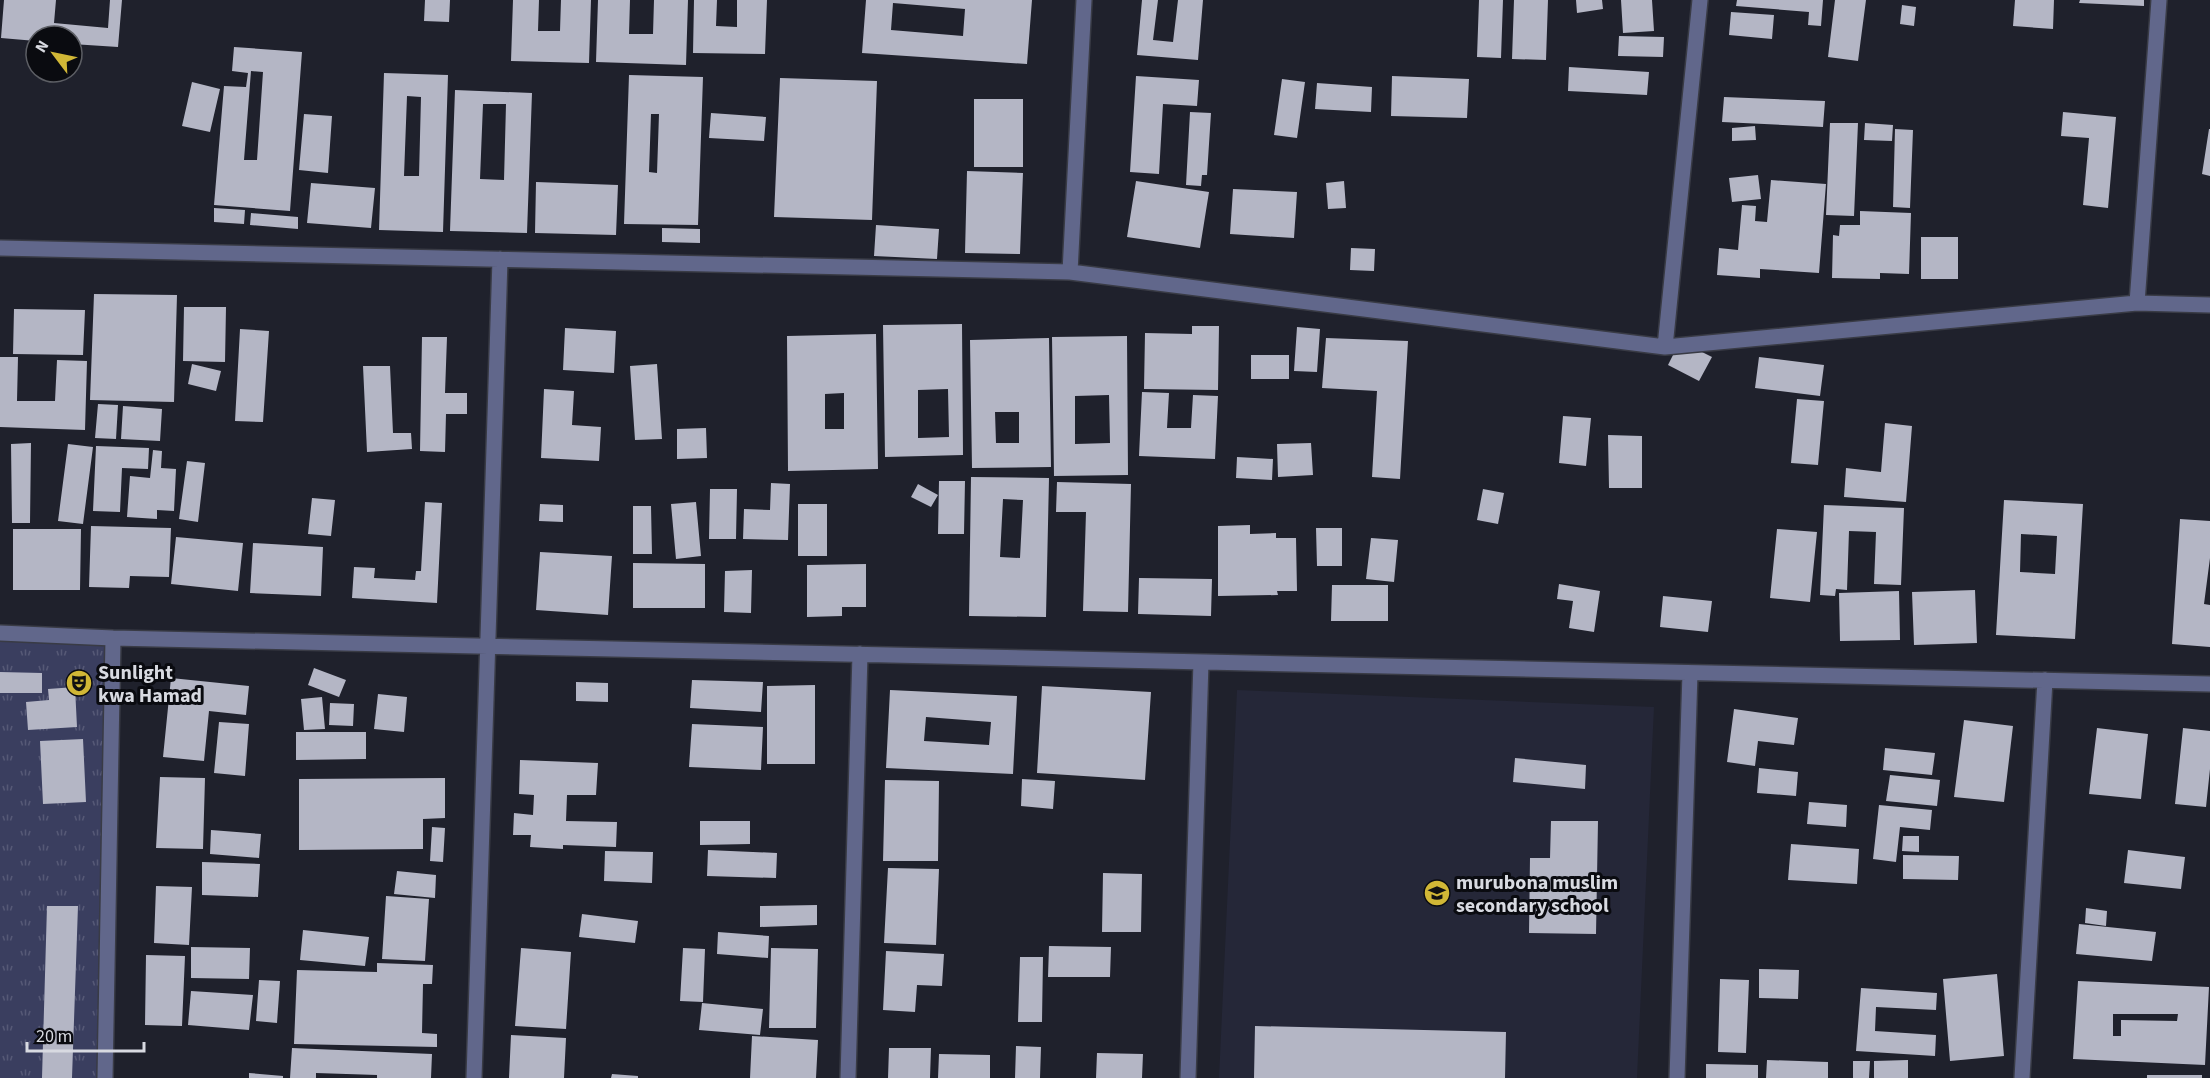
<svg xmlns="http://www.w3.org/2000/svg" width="2210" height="1078" font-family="'Source Sans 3',sans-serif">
<defs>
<pattern id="grass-tufts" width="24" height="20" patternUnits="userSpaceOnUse" patternTransform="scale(1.5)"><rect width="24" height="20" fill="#3a3e5f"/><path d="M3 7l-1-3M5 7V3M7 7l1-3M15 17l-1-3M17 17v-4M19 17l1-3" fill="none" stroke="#565976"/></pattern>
</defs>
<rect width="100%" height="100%" fill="#1f212c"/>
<!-- built -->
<path fill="#252738" d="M 1237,690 L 1654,707 L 1637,1078 L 1219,1078 Z"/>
<!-- grass -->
<path fill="url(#grass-tufts)" d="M 0,633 L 113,638 L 105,1078 L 0,1078 Z"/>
<!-- building -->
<path fill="#b4b6c5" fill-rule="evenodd" d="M 4,0 L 56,0 L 54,23 L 108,28 L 110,0 L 122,0 L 118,47 L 72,44 L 72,36 L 36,36 L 36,41 L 1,38 Z
M 425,0 L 450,0 L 449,22 L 424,21 Z
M 513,0 L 539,0 L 538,31 L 560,31 L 561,0 L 591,0 L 589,63 L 511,61 Z
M 598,0 L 630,0 L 629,34 L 653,34 L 654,0 L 688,0 L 686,65 L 596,62 Z
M 694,0 L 717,0 L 716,26 L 737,27 L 737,0 L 767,0 L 765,54 L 693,53 Z
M 866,0 L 1032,0 L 1027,64 L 862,53 ZM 893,3 L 965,9 L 963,36 L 891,30 Z
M 1142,0 L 1158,0 L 1153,40 L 1173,42 L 1178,0 L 1203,0 L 1198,60 L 1137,55 Z
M 1479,0 L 1503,0 L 1501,58 L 1477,57 Z
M 1514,0 L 1548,0 L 1546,60 L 1512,59 Z
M 1576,0 L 1602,0 L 1603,9 L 1577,13 Z
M 1621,0 L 1652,0 L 1654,31 L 1623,33 Z
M 1737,0 L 1823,0 L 1821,26 L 1808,25 L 1809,12 L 1736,6 Z
M 1835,0 L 1866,0 L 1858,61 L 1828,57 Z
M 2015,0 L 2054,0 L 2053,29 L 2013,26 Z
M 2080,0 L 2144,0 L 2144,6 L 2079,3 Z
M 1902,5 L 1916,7 L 1914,26 L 1900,24 Z
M 1731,12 L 1774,15 L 1772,39 L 1729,35 Z
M 1619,36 L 1664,37 L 1663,57 L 1618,56 Z
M 234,47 L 302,52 L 290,211 L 214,205 L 224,86 L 246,87 L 248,73 L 232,71 ZM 251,71 L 263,72 L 257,160 L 244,160 Z
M 1569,67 L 1649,72 L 1647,95 L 1568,91 Z
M 384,73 L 448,75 L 443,232 L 379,230 ZM 407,96 L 421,97 L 419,176 L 404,176 Z
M 629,75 L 703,77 L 698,225 L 624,224 ZM 651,114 L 659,114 L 657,173 L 649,172 Z
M 1136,76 L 1199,80 L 1197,106 L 1163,104 L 1159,174 L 1130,172 Z
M 1392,76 L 1469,79 L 1467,118 L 1391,116 Z
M 780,78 L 877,81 L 872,220 L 774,217 Z
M 1282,79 L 1305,82 L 1297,138 L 1274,135 Z
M 192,82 L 220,89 L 210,132 L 182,126 Z
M 1317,83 L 1372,87 L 1371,112 L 1315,109 Z
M 455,90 L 532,93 L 527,233 L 450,231 ZM 483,104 L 506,104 L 504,180 L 480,179 Z
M 1724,97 L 1825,101 L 1823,127 L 1722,122 Z
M 974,99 L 1023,99 L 1023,167 L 974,167 Z
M 1190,112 L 1211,113 L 1207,175 L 1202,175 L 1201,186 L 1186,185 Z
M 2063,112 L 2116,117 L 2108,208 L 2083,205 L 2089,138 L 2061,136 Z
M 711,113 L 766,117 L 764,141 L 709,138 Z
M 304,114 L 332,116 L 328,173 L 299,170 Z
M 1830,123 L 1858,123 L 1854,216 L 1826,215 Z
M 1865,123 L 1893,125 L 1892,141 L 1864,140 Z
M 1755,126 L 1756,140 L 1732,141 L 1732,128 Z
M 1895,129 L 1913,130 L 1910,208 L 1893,207 Z
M 2209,129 L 2210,129 L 2210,176 L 2202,174 Z
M 967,171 L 1023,173 L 1020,254 L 965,253 Z
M 1758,175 L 1761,199 L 1732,202 L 1729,178 Z
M 1771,180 L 1826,184 L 1819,273 L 1760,269 L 1760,278 L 1717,275 L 1719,248 L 1738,250 L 1742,205 L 1756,206 L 1755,221 L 1767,222 Z
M 1136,181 L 1209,192 L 1200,248 L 1127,237 Z
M 1344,181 L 1346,208 L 1328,209 L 1326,183 Z
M 536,182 L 618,185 L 616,235 L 535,233 Z
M 311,183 L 375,188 L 371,228 L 307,223 Z
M 1233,189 L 1297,192 L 1294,238 L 1230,234 Z
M 214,208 L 245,210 L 244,224 L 214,222 Z
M 1860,211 L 1911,213 L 1909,274 L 1880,273 L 1880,279 L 1832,278 L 1833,235 L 1839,236 L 1840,225 L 1860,225 Z
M 251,213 L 298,217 L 298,229 L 250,225 Z
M 876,225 L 939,229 L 937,259 L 874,256 Z
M 662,228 L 700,229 L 700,243 L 662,242 Z
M 1921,237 L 1958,237 L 1958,279 L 1921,279 Z
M 1351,248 L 1375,249 L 1374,271 L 1350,270 Z
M 94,294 L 177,295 L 174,402 L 90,400 Z
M 184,307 L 226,307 L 225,362 L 183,361 Z
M 14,309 L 85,310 L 83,355 L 13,354 Z
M 962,324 L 963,455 L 885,457 L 883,325 ZM 948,389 L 949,437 L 918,438 L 918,390 Z
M 1192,326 L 1219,326 L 1218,390 L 1144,389 L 1145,333 L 1192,334 Z
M 1297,327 L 1320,329 L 1317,372 L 1294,371 Z
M 565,328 L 616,331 L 614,373 L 563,370 Z
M 240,329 L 269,331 L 263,422 L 235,421 Z
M 876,334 L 878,469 L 788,471 L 787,336 ZM 844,393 L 844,429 L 825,429 L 825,394 Z
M 1127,336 L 1128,475 L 1054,476 L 1052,337 ZM 1109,395 L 1110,443 L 1075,444 L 1075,396 Z
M 422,337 L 447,337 L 445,393 L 467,393 L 467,414 L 446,414 L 445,452 L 420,451 Z
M 1049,338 L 1051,467 L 972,468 L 970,340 ZM 995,412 L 1019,412 L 1019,443 L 996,443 Z
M 1326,338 L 1408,341 L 1400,479 L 1372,477 L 1377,391 L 1322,388 Z
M 1680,341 L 1712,357 L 1699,381 L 1668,365 Z
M 1251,355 L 1289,355 L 1289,379 L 1251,379 Z
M 0,357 L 18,357 L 17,401 L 55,401 L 57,360 L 87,361 L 85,430 L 0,427 Z
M 1759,357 L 1824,365 L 1820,396 L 1755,388 Z
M 192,364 L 221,371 L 216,391 L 188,384 Z
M 657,364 L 662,439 L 635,440 L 630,366 Z
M 363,366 L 390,366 L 393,433 L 411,433 L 412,449 L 367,452 Z
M 544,389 L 574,391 L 572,425 L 601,427 L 599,461 L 541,458 Z
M 1142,392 L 1169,393 L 1167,428 L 1191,428 L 1193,395 L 1218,396 L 1215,459 L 1139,456 Z
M 1797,399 L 1824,401 L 1818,465 L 1791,463 Z
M 98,404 L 118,405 L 116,439 L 95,438 Z
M 123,406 L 162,409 L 160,441 L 121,439 Z
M 1563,416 L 1591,418 L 1586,466 L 1559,463 Z
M 1885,423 L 1912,426 L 1906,502 L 1844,497 L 1846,468 L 1881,472 Z
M 706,428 L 707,458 L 677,459 L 677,429 Z
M 1608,435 L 1642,436 L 1642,488 L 1609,488 Z
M 31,443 L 30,523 L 12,523 L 11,444 Z
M 1311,443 L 1313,475 L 1278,477 L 1277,444 Z
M 68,444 L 93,447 L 83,524 L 58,521 Z
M 96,446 L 149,448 L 148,469 L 122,468 L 120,512 L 93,511 Z
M 153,450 L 162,451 L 161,468 L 176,469 L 174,511 L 157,510 L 157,519 L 127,517 L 130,476 L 150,478 Z
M 1237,457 L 1273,459 L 1272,480 L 1236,478 Z
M 187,461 L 205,463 L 198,522 L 179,519 Z
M 971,477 L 1049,478 L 1046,617 L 969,616 ZM 1003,499 L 1023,500 L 1020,558 L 1000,557 Z
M 939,481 L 965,481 L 964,534 L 938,534 Z
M 1057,482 L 1131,484 L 1128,612 L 1083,611 L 1086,512 L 1056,512 Z
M 771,483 L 790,484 L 788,540 L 743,539 L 744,509 L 770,510 Z
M 918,484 L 938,495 L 931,507 L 911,497 Z
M 710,489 L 737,489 L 736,539 L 709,539 Z
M 1483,489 L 1504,493 L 1498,524 L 1477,520 Z
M 312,498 L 335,500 L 331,536 L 308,534 Z
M 2004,500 L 2083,504 L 2075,639 L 1996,635 ZM 2021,534 L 2057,536 L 2055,574 L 2020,572 Z
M 425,502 L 442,503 L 437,603 L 352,598 L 354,567 L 375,568 L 374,578 L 415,580 L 416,571 L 421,571 Z
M 696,502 L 701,556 L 676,559 L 671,504 Z
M 540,504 L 563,505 L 563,522 L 539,521 Z
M 798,504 L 827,504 L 827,556 L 798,556 Z
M 1824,505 L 1904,508 L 1901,585 L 1874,584 L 1876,532 L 1849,531 L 1847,590 L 1836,589 L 1835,596 L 1820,595 Z
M 633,506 L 651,506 L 652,554 L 633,554 Z
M 2180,519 L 2210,521 L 2210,558 L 2204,604 L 2210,605 L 2210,647 L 2172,644 Z
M 1250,525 L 1250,534 L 1276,533 L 1276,538 L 1296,538 L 1297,591 L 1277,591 L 1278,595 L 1218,596 L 1218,526 Z
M 91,526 L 171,528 L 169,577 L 130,576 L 129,588 L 89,587 Z
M 1316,528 L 1342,528 L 1342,566 L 1317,566 Z
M 13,529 L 81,529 L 80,590 L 13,590 Z
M 1777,529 L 1817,532 L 1810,602 L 1770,598 Z
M 176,537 L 243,543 L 238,591 L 171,584 Z
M 1371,538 L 1398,540 L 1394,582 L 1366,579 Z
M 253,543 L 323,547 L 321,596 L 250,593 Z
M 540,552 L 612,556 L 608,615 L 536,610 Z
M 633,563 L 705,564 L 705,608 L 633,608 Z
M 866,564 L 866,607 L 842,607 L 842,616 L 807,617 L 807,565 Z
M 752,570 L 751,613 L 724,612 L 725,571 Z
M 1139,578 L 1212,579 L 1211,616 L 1138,614 Z
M 1559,584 L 1600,591 L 1594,632 L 1569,628 L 1573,601 L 1557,599 Z
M 1332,585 L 1388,585 L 1388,621 L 1331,621 Z
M 1975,590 L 1977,643 L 1914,645 L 1912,592 Z
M 1899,591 L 1900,640 L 1840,641 L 1839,593 Z
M 1663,596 L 1712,601 L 1708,632 L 1660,627 Z
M 314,668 L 346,680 L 339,697 L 308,685 Z
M 0,672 L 42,673 L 42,693 L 0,693 Z
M 171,678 L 249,686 L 246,715 L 209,711 L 204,761 L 163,757 Z
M 692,680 L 763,682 L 761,712 L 690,708 Z
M 576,682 L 608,683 L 608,702 L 576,701 Z
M 815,685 L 815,764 L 767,764 L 767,686 Z
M 1042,686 L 1151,692 L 1145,780 L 1037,773 Z
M 75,687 L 77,727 L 28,730 L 26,702 L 49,700 L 48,689 Z
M 890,690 L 1017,696 L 1013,774 L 886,768 ZM 926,717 L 991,722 L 989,745 L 924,741 Z
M 378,694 L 407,697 L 404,732 L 374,729 Z
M 322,697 L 325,729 L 304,730 L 301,699 Z
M 330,703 L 354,704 L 353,726 L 329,725 Z
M 1734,709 L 1798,718 L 1794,745 L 1758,741 L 1755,766 L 1727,762 Z
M 1964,720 L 2013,726 L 2004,802 L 1954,797 Z
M 219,722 L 249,724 L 245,776 L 214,773 Z
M 692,724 L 763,727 L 761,770 L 689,767 Z
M 2097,728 L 2148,734 L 2141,799 L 2089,794 Z
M 2183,728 L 2210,731 L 2210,769 L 2206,807 L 2175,804 Z
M 296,732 L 366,732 L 366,759 L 296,760 Z
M 83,739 L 86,802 L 43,804 L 40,741 Z
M 1885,748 L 1935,753 L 1932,775 L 1883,770 Z
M 1515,758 L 1586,765 L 1585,789 L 1513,782 Z
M 520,760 L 598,763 L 596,795 L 567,795 L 566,821 L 617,822 L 616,847 L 563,845 L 563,849 L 530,847 L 531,835 L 513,835 L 514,813 L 533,815 L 534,795 L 519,794 Z
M 1759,768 L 1798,772 L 1796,796 L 1757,793 Z
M 1890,775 L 1940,780 L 1937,806 L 1886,801 Z
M 160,777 L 205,778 L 203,849 L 156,848 Z
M 445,778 L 445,818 L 423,819 L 423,849 L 299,850 L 299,779 Z
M 1022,779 L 1055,781 L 1053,809 L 1021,806 Z
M 885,780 L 939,781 L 938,861 L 883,861 Z
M 1809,802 L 1847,805 L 1846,827 L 1807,824 Z
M 1879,805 L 1932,810 L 1930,830 L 1900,827 L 1896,862 L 1873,859 Z
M 700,821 L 750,821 L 750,844 L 700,845 Z
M 1551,821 L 1598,821 L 1596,934 L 1529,933 L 1530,858 L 1550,858 Z
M 432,827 L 445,828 L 443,862 L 430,861 Z
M 211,830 L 261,834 L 259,858 L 210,854 Z
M 1903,836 L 1919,836 L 1919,852 L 1902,851 Z
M 1791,844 L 1859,849 L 1857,884 L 1788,880 Z
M 708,850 L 777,853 L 776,878 L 707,876 Z
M 2128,850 L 2185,857 L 2181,889 L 2124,883 Z
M 605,851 L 653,852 L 652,883 L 604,881 Z
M 1903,855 L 1959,856 L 1958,880 L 1903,879 Z
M 202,862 L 260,864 L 258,897 L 202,895 Z
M 888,868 L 939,869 L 936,945 L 884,943 Z
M 397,871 L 436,875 L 435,898 L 394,894 Z
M 1103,873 L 1142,874 L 1141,932 L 1102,932 Z
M 156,886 L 192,887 L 189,945 L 154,943 Z
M 386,896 L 429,899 L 425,961 L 382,959 Z
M 817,905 L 817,925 L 760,927 L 760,906 Z
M 47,906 L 78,906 L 72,1078 L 42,1078 Z
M 2086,908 L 2107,911 L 2106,926 L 2085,923 Z
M 582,914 L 638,921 L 635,943 L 579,937 Z
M 2079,924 L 2156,932 L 2152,961 L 2076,954 Z
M 303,930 L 369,937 L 365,966 L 300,960 Z
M 718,932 L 769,936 L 768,958 L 717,954 Z
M 1049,946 L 1111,947 L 1110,977 L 1048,977 Z
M 191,947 L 250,948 L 249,979 L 191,978 Z
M 521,948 L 571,952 L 566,1029 L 515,1026 Z
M 683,948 L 705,949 L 703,1002 L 680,1001 Z
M 771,948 L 818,949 L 816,1028 L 769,1028 Z
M 886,951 L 944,954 L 942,986 L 917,985 L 915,1012 L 883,1010 Z
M 146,955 L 185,956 L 182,1026 L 145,1025 Z
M 1020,957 L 1043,957 L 1042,1022 L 1018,1022 Z
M 377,963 L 433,965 L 432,984 L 423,984 L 422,1033 L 437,1034 L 437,1047 L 294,1044 L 297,970 L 377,972 Z
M 1759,969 L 1799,970 L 1798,999 L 1759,998 Z
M 1997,974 L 2004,1056 L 1950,1061 L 1943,979 Z
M 1720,979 L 1749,980 L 1746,1053 L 1718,1052 Z
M 259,980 L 280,981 L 277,1023 L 256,1021 Z
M 2078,981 L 2209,987 L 2205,1065 L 2073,1059 ZM 2113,1014 L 2178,1014 L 2177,1021 L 2121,1020 L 2121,1036 L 2113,1036 Z
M 1861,988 L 1937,993 L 1936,1010 L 1876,1007 L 1875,1031 L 1936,1035 L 1935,1056 L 1856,1051 Z
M 191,991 L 253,995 L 249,1030 L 188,1025 Z
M 702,1003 L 763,1009 L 760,1035 L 699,1030 Z
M 1255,1026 L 1506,1032 L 1505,1078 L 1254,1078 Z
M 511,1035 L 566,1038 L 564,1078 L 509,1078 Z
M 752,1036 L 818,1040 L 816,1078 L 750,1078 Z
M 1016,1046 L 1041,1047 L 1040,1078 L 1015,1078 Z
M 292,1048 L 432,1054 L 431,1078 L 377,1078 L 377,1075 L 316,1073 L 316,1078 L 290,1078 Z
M 889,1048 L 931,1048 L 930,1078 L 888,1078 Z
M 1097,1053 L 1143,1054 L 1142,1078 L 1096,1078 Z
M 939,1054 L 990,1055 L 990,1078 L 938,1078 Z
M 1767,1060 L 1828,1062 L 1828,1078 L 1766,1078 Z
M 1908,1060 L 1908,1078 L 1874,1078 L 1874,1061 Z
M 1853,1061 L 1870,1061 L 1869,1078 L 1853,1078 Z
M 1706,1064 L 1758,1065 L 1758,1078 L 1706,1078 Z
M 249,1073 L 283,1076 L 283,1078 L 249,1078 Z
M 612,1074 L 638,1076 L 638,1078 L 611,1078 Z
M 2147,1075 L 2202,1075 L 2202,1078 L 2147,1078 Z"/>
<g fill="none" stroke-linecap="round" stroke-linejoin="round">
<defs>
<path id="minor" d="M 0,248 L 1070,272 L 1665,347 L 2137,303 L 2210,305
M 1070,272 L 1084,0
M 2137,303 L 2159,0
M 1665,347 L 1700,0
M 0,633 L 113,638 L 2210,684
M 105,1078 L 113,638
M 474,1078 L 500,259
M 848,1078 L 860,654
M 1188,1078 L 1201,662
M 1677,1078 L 1690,673
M 2022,1078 L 2045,680"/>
</defs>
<!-- minor casing -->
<use href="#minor" stroke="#393b45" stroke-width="18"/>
<!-- minor -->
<use href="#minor" stroke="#61678b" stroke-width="15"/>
</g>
<!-- icons -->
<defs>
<symbol id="theatre-disc" viewBox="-11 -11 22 22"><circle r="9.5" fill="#d1b736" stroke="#0a0b10"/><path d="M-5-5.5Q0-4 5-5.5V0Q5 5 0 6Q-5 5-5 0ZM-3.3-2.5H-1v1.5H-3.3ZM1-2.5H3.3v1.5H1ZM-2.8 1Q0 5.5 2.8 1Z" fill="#111"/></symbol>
<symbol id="school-disc" viewBox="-11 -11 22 22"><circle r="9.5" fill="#d1b736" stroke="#0a0b10"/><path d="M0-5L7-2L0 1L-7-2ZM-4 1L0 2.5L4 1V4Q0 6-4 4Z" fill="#111"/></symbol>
</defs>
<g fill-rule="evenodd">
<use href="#theatre-disc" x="64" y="668" width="30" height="30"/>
<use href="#school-disc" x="1422" y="878" width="30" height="30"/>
</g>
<g text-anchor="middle" stroke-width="6" stroke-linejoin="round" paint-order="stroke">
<!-- poi labels -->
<g font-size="20" font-weight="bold" fill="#d8dae1" stroke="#0a0b10" text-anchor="start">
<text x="98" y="679">Sunlight<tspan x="98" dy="23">kwa Hamad</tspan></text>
<text x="1456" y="889">murubona muslim<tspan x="1456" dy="23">secondary school</tspan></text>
</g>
</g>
<!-- north arrow -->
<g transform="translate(54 54) rotate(302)"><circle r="28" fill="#0a0b10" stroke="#5c5e64" stroke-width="1.5"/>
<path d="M0-4.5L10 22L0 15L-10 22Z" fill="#d1b736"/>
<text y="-9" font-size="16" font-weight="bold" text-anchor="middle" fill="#d8dae1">N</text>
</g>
<!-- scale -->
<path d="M27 1042v9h117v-9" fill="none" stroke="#d8dae1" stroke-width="3"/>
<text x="36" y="1042" font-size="18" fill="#d8dae1" stroke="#0a0b10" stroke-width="4.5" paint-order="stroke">20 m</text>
</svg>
